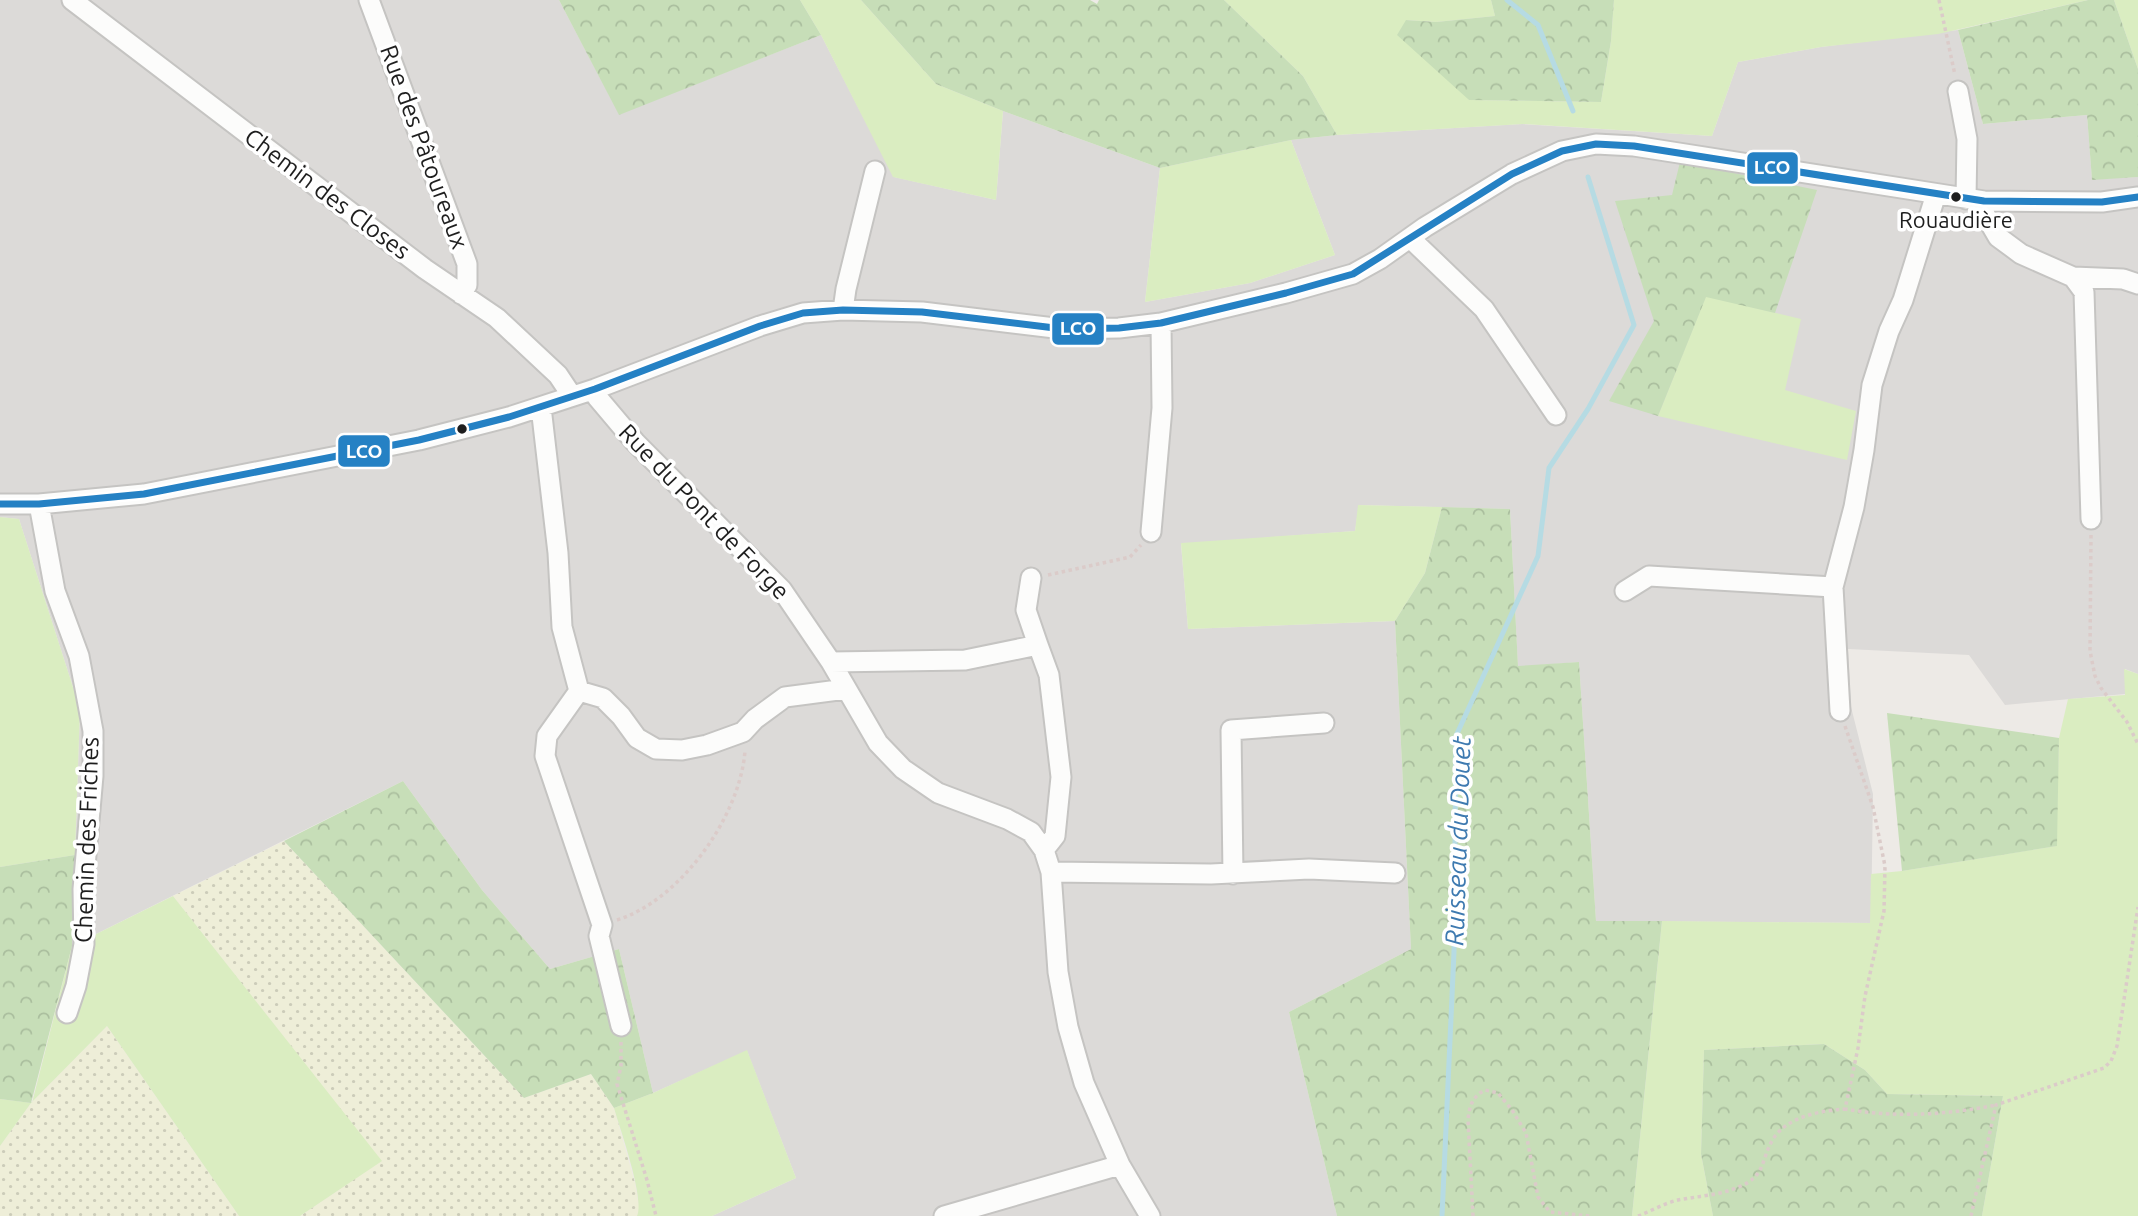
<svg xmlns="http://www.w3.org/2000/svg" width="2138" height="1216" font-family="Ubuntu,sans-serif">
<defs>
<pattern id="farmland-dots" width="8" height="8" patternUnits="userSpaceOnUse" patternTransform="scale(1.75)"><rect width="8" height="8" fill="#eeeed8"/><path d="M2 2h.1M6 6h.1" fill="none" stroke="#ccccb9" stroke-width="1.8" stroke-linecap="round"/></pattern>
<pattern id="forest-crowns" width="20" height="18" patternUnits="userSpaceOnUse" patternTransform="scale(1.75)"><rect width="20" height="18" fill="#c7deb8"/><path d="M2 6a3 3 0 1 1 6 0M12 15a3 3 0 1 1 6 0" fill="none" stroke="#aabe9e"/></pattern>
</defs>
<rect width="100%" height="100%" fill="#edeae6"/>
<!-- residential -->
<path fill="#dcdad8" d="M 0,0 L 559,0 L 619,114 L 821,35 L 894,177 L 996,200 L 1003,111 L 1160,168 L 1145,302 L 1250,283 L 1335,255 L 1291,140 L 1337,135 L 1522,124 L 1712,136 L 1738,62 L 1821,47 L 1958,30 L 1983,124 L 2087,115 L 2092,179 L 2138,177 L 2138,674 L 2125,669 L 2125,694 L 2005,705 L 1969,655 L 1848,649 L 1851,707 L 1873,794 L 1871,923 L 1596,921 L 1579,662 L 1518,667 L 1510,509 L 1359,505 L 1355,531 L 1181,544 L 1188,629 L 1395,621 L 1411,949 L 1289,1012 L 1337,1216 L 712,1216 L 796,1178 L 747,1051 L 653,1093 L 619,949 L 550,969 L 482,890 L 403,781 L 72,946 L 80,709 L 19,519 L 0,517 Z"/>
<!-- farmland -->
<path fill="url(#farmland-dots)" d="M 284,841 L 524,1098 L 591,1074 L 614,1108 L 635,1183 L 640,1212 L 637,1216 L 300,1216 L 381,1161 L 173,896 Z
M 107,1026 L 239,1216 L 0,1216 L 0,1146 L 31,1103 Z"/>
<!-- grass -->
<path fill="#daedc1" d="M 800,0 L 861,0 L 936,84 L 1003,111 L 996,200 L 893,177 L 821,35 Z
M 1224,0 L 1491,0 L 1495,16 L 1436,22 L 1406,20 L 1469,100 L 1601,102 L 1611,41 L 1614,0 L 2088,0 L 1938,34 L 1821,47 L 1738,62 L 1712,136 L 1523,124 L 1337,135 L 1303,76 Z
M 2114,0 L 2138,0 L 2138,69 Z
M 1291,140 L 1335,255 L 1250,283 L 1145,302 L 1160,168 Z
M 1706,296 L 1801,319 L 1785,390 L 1856,411 L 1847,460 L 1658,416 Z
M 1358,505 L 1442,507 L 1425,573 L 1395,621 L 1188,629 L 1181,543 L 1355,531 Z
M 0,517 L 19,519 L 80,709 L 75,855 L 0,867 Z
M 2124,669 L 2138,674 L 2138,1216 L 1982,1216 L 2003,1096 L 1887,1094 L 1865,1070 L 1824,1044 L 1704,1050 L 1701,1154 L 1713,1216 L 1632,1216 L 1662,921 L 1870,923 L 1871,874 L 1902,871 L 2056,846 L 2059,738 L 2068,699 L 2125,695 Z
M 173,896 L 382,1161 L 300,1216 L 239,1216 L 107,1026 L 31,1103 L 0,1146 L 0,1099 L 32,1103 L 72,946 Z
M 747,1050 L 796,1178 L 712,1216 L 637,1216 C 645,1199 620,1129 614,1108 L 653,1093 Z"/>
<!-- forest -->
<path fill="url(#forest-crowns)" d="M 559,0 L 800,0 L 821,35 L 619,115 Z
M 861,0 L 1090,0 L 1097,4 L 1099,0 L 1224,0 L 1303,76 L 1337,135 L 1291,140 L 1160,168 L 1003,111 L 936,84 Z
M 1491,0 L 1614,0 L 1611,41 L 1601,102 L 1469,100 L 1397,35 L 1406,20 L 1436,22 L 1495,16 Z
M 2088,0 L 2114,0 L 2138,69 L 2138,177 L 2092,180 L 2087,115 L 1983,124 L 1958,30 Z
M 1680,162 L 1817,190 L 1775,313 L 1706,297 L 1658,416 L 1609,401 L 1654,321 L 1615,201 L 1672,195 Z
M 1442,507 L 1510,509 L 1518,666 L 1579,662 L 1596,921 L 1662,921 L 1632,1216 L 1337,1216 L 1289,1012 L 1411,949 L 1395,621 L 1425,573 Z
M 1887,713 L 2059,738 L 2057,846 L 1902,871 Z
M 403,781 L 482,890 L 550,969 L 619,949 L 653,1093 L 614,1108 L 591,1074 L 524,1098 L 284,841 Z
M 75,855 L 72,946 L 31,1103 L 0,1099 L 0,867 Z
M 1824,1044 L 1865,1070 L 1887,1094 L 2003,1096 L 1982,1216 L 1713,1216 L 1701,1154 L 1704,1050 Z"/>
<g fill="none" stroke-linecap="round" stroke-linejoin="round">
<!-- stream -->
<path stroke="#b6dbe3" stroke-width="5" d="M 1507,0 L 1538,25 L 1573,111
M 1442,1216 L 1454,952 L 1456,736 L 1538,556 L 1549,468 L 1588,409 L 1634,325 L 1588,177"/>
<defs>
<path id="minor" d="M 72,0 L 425,269 L 497,318 L 558,375 L 568,390 L 570,397
M 369,0 L 467,264 L 467,285 L 461,294
M 1958,91 L 1967,139 L 1966,199
M 1984,201 L 1984,213 L 1998,237 L 2021,254 L 2073,277 L 2084,292 L 2091,519
M 1410,238 L 1484,309 L 1556,415
M 2073,277 L 2123,279 L 2138,284
M 843,310 L 846,289 L 875,171
M 595,389 L 597,397 L 635,442 L 782,590 L 831,662 L 878,743 L 903,769 L 938,793 L 1007,819 L 1031,832 L 1044,850 L 1051,872 L 1058,972 L 1068,1027 L 1084,1083 L 1120,1165 L 1150,1216
M 541,407 L 558,553 L 562,627 L 579,691 L 547,736 L 545,756 L 602,925 L 599,936 L 621,1026
M 0,504 L 39,504 L 144,494 L 419,440 L 509,417 L 595,389 L 760,326 L 803,313 L 843,310 L 922,312 L 1063,329 L 1119,328 L 1161,323 L 1286,293 L 1353,274 L 1380,259 L 1425,227 L 1512,174 L 1562,151 L 1596,144 L 1634,146 L 1984,201 L 2102,202 L 2138,197
M 39,504 L 55,591 L 79,656 L 93,731 L 93,776 L 83,889 L 84,944 L 76,986 L 67,1013
M 1151,532 L 1162,408 L 1161,323
M 1031,578 L 1026,610 L 1038,645
M 1625,591 L 1649,576 L 1833,587
M 831,662 L 965,660 L 1038,645 L 1049,675 L 1061,777 L 1055,836 L 1044,850
M 579,691 L 603,698 L 621,716 L 637,738 L 656,749 L 682,750 L 707,745 L 743,732 L 755,719 L 785,697 L 846,689
M 1840,711 L 1833,587 L 1854,507 L 1864,450 L 1872,385 L 1889,331 L 1903,300 L 1936,194
M 1051,872 L 1211,874 L 1309,869 L 1395,873
M 1233,874 L 1231,730 L 1324,723
M 944,1216 L 1120,1165"/>
</defs>
<!-- minor casing -->
<use href="#minor" stroke="#c5c4c2" stroke-width="23"/>
<!-- path -->
<path stroke="#dbcbc9" stroke-width="3.5" stroke-dasharray="3.5 3.5" stroke-linecap="butt" d="M 1939,0 L 1955,75
M 2091,535 L 2090,651 L 2095,676 L 2101,688 L 2127,722 L 2138,744
M 1048,575 L 1130,557 L 1141,545
M 1845,726 L 1873,807 L 1885,866 L 1884,911 L 1865,996 L 1858,1048 L 1845,1109 C 1894,1118 1947,1115 1996,1105
M 617,920 C 681,900 740,816 745,751
M 621,1042 L 621,1066 L 617,1084 L 647,1180 L 656,1216
M 1473,1216 L 1468,1119 C 1470,1105 1472,1097 1485,1090 L 1498,1093 L 1512,1110 L 1526,1133 L 1538,1197 L 1550,1212 L 1590,1216
M 1638,1216 C 1651,1211 1665,1203 1678,1200 C 1699,1196 1722,1195 1741,1186 C 1766,1175 1761,1159 1773,1139 C 1788,1116 1820,1111 1845,1109
M 1971,1216 L 1996,1105 L 2104,1068 L 2111,1061 L 2117,1046 L 2138,907"/>
<!-- minor -->
<use href="#minor" stroke="#fcfcfb" stroke-width="19"/>
<defs>
<path id="bus-1" d="M 0,504 L 39,504 L 144,494 L 419,440 L 509,417 L 595,389 L 760,326 L 803,313 L 843,310 L 922,312 L 1063,329 L 1119,328 L 1161,323 L 1286,293 L 1353,274 L 1512,174 L 1562,151 L 1596,144 L 1634,146 L 1984,201 L 2102,202 L 2138,197"/>
</defs>
<!-- bus-1 casing -->
<use href="#bus-1" stroke="#fff" stroke-width="12"/>
<!-- bus-1 -->
<use href="#bus-1" stroke="#2581c4" stroke-width="7"/>
</g>
<!-- markers -->
<g fill="#1e1e1e" stroke="#fff" stroke-width="2.5">
<circle cx="1956" cy="197" r="6"/>
<circle cx="462" cy="429" r="6"/>
</g>
<g text-anchor="middle" stroke-width="7" stroke-linejoin="round" paint-order="stroke">
<!-- bus labels -->
<g font-size="22" fill="#1e1e1e" stroke="#fff">
<text x="1956" y="228">Rouaudière</text>
</g>
<!-- street labels -->
<g font-size="24" fill="#1e1e1e" stroke="#fff">
<text transform="translate(424 147) rotate(70)" y="8">Rue des Pâtoureaux</text>
<text transform="translate(327 194) rotate(37)" y="8">Chemin des Closes</text>
<text transform="translate(704 512) rotate(46)" y="8">Rue du Pont de Forge</text>
<text transform="translate(87 840) rotate(-88)" y="8">Chemin des Friches</text>
</g>
<!-- water labels -->
<g font-size="26" font-style="italic" fill="#3e7ab0" stroke="#fff">
<text transform="translate(1458 841) rotate(-88)" y="9">Ruisseau du Douet</text>
</g>
</g>
<g stroke="#fff" stroke-width="2.5">
<rect x="1746" y="151" width="53" height="34" rx="7" fill="#2581c4"/>
<rect x="1051" y="312" width="54" height="34" rx="7" fill="#2581c4"/>
<rect x="337" y="434" width="54" height="34" rx="7" fill="#2581c4"/>
</g>
<g font-size="19" text-anchor="middle" font-weight="bold" fill="#fff">
<text x="1772" y="174">LCO</text>
<text x="1078" y="335">LCO</text>
<text x="364" y="458">LCO</text>
</g>
</svg>
